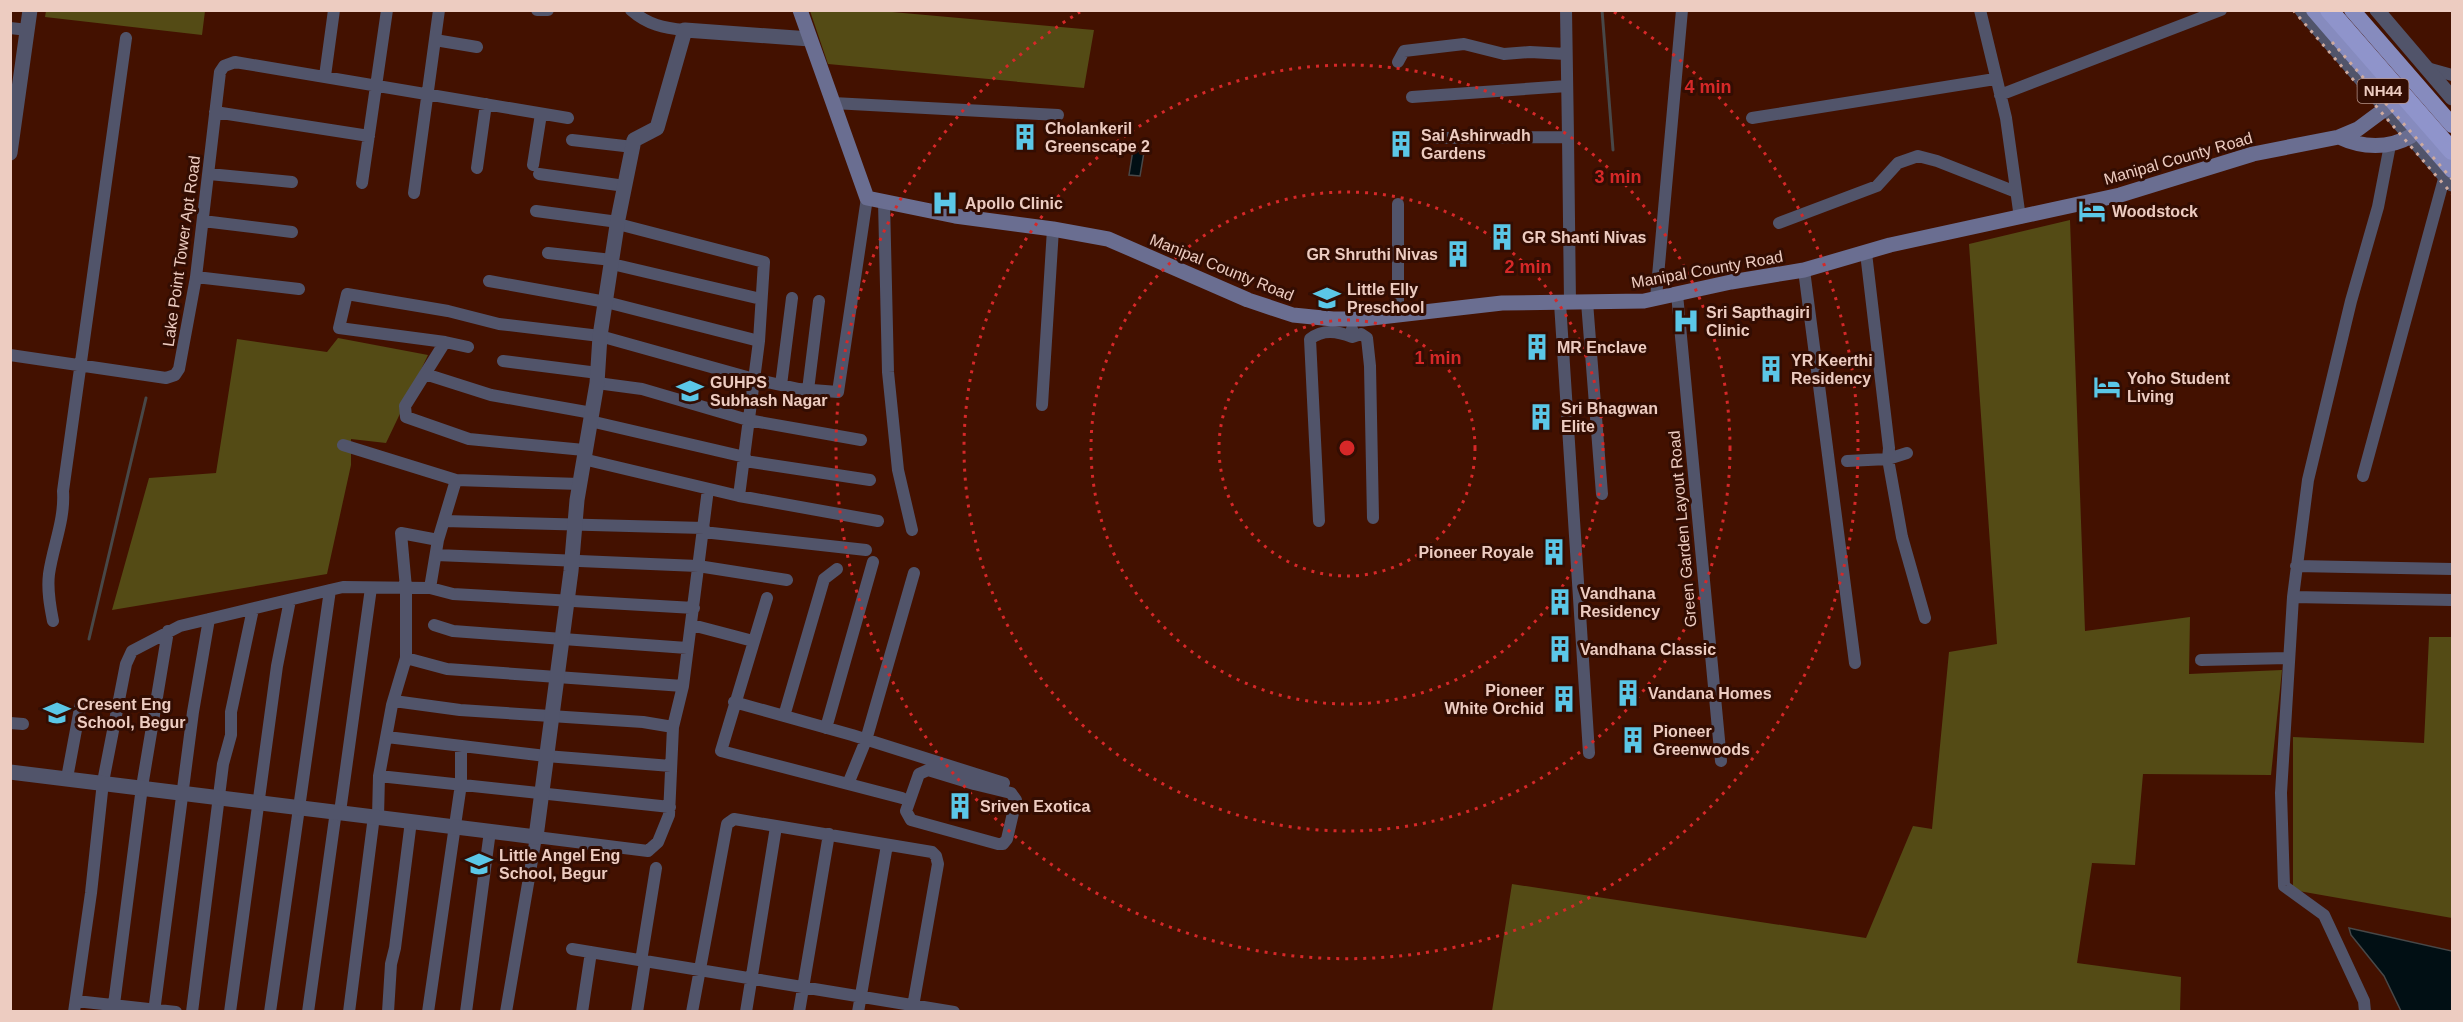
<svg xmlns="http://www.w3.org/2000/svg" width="2463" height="1022" font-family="Helvetica,sans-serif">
<rect width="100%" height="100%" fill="#431100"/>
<!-- green -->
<path fill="#544b15" d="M 46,11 L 205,10 L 205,11 L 202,35 L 45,17 Z
M 810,11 L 881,11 L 1094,30 L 1084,88 L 828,64 Z
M 2070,220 L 2085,631 L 2190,617 L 2189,674 L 2282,670 L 2271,775 L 2143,774 L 2135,865 L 2092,863 L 2077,963 L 2181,977 L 2180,1011 L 1492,1011 L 1512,884 L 1866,938 L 1913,826 L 1932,829 L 1949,652 L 1997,644 L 1969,244 Z
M 338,338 L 428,355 L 386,443 L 351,439 L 351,465 L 327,574 L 112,610 L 149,478 L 216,473 L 237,339 L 327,352 Z
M 2429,637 L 2452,637 L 2452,918 L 2293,890 L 2293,737 L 2424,743 Z"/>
<!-- water -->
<path fill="#010f14" stroke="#484848" stroke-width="1.5" d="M 1133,150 L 1144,152 L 1140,176 L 1129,175 Z
M 2349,928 L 2452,951 L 2452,1011 L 2401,1011 L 2384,976 L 2351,935 Z"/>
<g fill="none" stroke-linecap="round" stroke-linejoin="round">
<!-- stream -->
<path stroke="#484848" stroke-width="3" d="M 1602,10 L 1613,150
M 89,639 L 146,398"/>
<!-- minor -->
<path stroke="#51546a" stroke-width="12" d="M 537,10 L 548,10
M 631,10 C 648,25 664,28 685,30
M 1566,10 L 1568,137
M 1980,10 L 2006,118 L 2020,218
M 10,28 L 28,30
M 435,40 L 477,47
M 1398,62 L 1404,51 L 1464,44 L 1504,54 L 1530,52 L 1566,54
M 2427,68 L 2452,75
M 325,76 L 334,10
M 2000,95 L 2221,10
M 1412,97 L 1567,86
M 833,103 L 1058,115
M 215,112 L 369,136
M 1752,118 L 1995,79
M 1436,138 L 1568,137 L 1570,303
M 572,140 L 633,147
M 533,165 L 541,114
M 477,168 L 486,104
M 209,174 L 292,182
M 539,174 L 625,186
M 362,183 L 387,10
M 414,193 L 439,10
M 884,201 L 888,372 L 898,470 L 912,530
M 536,211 L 618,222
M 203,221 L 292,232
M 1779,223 L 1877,186 L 1898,163 L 1918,156 L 1937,161 L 2016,192
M 548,253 L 612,260
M 1866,253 L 1889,448 L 1888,459 L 1902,537 L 1925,618
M 612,264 L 761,299
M 1804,270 L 1855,663
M 196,277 L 299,289
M 489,281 L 606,302 L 759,341
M 1677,294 L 1721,761
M 1656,298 L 1682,10
M 1587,302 L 1602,494
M 1560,303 L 1589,753
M 1398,315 L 1398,204
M 1352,329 L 1352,337 L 1361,334 L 1367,338 L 1370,366 L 1373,518
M 445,342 L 405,406 L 406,417 L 469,439 L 584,450
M 468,347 L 445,342 L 339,328 L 347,294 L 448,311 L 499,324 L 600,336 L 754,379 L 799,389 L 838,392 L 867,198
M 10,355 L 166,378 L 175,375 L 179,369 L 196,277 L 220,72 L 224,66 L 235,62 L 568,118
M 503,361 L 598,373
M 425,374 L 491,395 L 592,413
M 597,383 L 642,389 L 748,420 L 861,440
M 781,385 L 792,298
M 808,390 L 819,301
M 1042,405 L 1053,229
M 590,421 L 745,457
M 343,445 L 456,480 L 580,484
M 583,459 L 739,496 L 759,341 L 764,262 L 618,224
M 745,461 L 870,480
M 1847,461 L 1888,459 L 1907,453
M 2363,476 L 2445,175
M 739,496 L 878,521
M 444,521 L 704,528
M 1319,521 L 1310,339 C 1323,329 1337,331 1352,337
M 703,532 L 866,550
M 436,555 L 698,566 L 787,580
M 2296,566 L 2452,569
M 430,588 L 438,540 L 456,480
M 2293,597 L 2308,480 L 2351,301 L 2378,207 L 2390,145
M 767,598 L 721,751 L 902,798
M 53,621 C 50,606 47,590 49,574 C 53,546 65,520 63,491 L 126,38
M 434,625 L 453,631 L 687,648
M 692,625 L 753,641
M 406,658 L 447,669 L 683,686
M 2201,660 L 2288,658
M 394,701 L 460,710 L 643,722 L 673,727
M 734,702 L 852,735 L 1004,783
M 784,716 L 824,579 L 837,569
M 10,723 L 23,724
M 826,728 L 873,562
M 387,737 L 546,756 L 671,766
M 379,776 L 670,807
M 67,778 L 81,703
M 848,784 L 866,740 L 914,573
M 974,784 L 1011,793 L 1016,800 L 1007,839 L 1003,844 L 998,844 L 911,820 L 906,811 L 919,774 L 928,770 L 974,784 L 976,775
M 340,812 L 371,588
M 378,817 L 379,776 L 392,705 L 406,658 L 406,588 L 401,533 L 438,540
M 572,949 L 954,1012
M 641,961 L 656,868
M 76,1001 L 176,1012
M 74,1012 L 91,893 L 103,782 L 126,664 L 132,651 L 180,626 L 330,590 L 343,587 L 430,588 L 453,594 L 694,608
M 113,1012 L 142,787 L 168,631
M 154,1012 L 193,712 L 209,619
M 192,1012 L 223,764 L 231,735 L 231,712 L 253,609
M 230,1012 L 277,666 L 290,600
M 270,1012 L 330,590
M 308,1012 L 336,811
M 349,1012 L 374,816
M 388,1012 L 391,964 L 395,948 L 411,821
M 428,1012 L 461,784 L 461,746
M 466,1012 L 490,831
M 506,1012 L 536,837 L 648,851 L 658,842 L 669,815 L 673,727 L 683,686 L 708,489
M 582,1012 L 591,952
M 637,1012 L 645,961
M 692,1012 L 727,824 L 734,819 L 932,852 L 936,856 L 938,864 L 912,1012
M 746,1012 L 776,827
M 799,1012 L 829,834
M 858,1012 L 887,845
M 2365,1012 L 2364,1001 L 2324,915 L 2284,886 L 2281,793 L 2293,597 L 2452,600"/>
<!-- tertiary -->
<path stroke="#51546a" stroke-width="15" d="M 2302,10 L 2452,184
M 2377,10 L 2452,98
M 10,153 L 30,10
M 10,772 L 536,837 L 571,571 L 577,500 L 597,383 L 600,336 L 618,219 L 634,140 L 657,128 L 685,30 L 810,39"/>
<!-- secondary -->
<path stroke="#6a6e91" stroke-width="15" d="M 800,10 L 867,198 L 955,216 L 1053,229 L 1108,239 L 1248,300 L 1293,315 L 1333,319 L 1363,319 L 1502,303 L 1644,301 L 1731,282 L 1804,270 L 1890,245 L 2120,195 L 2253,154 L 2339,137 L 2358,129 L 2393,103
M 2339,137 C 2362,148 2389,149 2411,136"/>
<!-- trunk -->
<path stroke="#868bbe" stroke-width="16" d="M 2314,10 L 2452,170
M 2352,10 L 2452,125"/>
<!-- motorway -->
<path stroke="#8f94cb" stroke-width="18" d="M 2329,10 L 2452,151"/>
<!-- rail -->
<path stroke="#cfaa9e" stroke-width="3" stroke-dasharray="3 6" stroke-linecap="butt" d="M 2293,10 L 2452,194
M 2332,42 L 2452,179"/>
</g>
<!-- distance rings -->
<g fill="none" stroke="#d62828" stroke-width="3" stroke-dasharray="3 6">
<circle cx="1347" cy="448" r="128"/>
<circle cx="1347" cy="448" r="256"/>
<circle cx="1347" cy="448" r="383"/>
<path d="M1614 12A511 511 0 1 1 1080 12"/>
</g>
<!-- icons -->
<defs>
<symbol id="building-bare" viewBox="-9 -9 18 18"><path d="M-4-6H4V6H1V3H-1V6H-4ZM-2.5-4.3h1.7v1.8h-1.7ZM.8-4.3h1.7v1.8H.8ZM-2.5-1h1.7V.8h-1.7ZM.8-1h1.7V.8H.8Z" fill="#5bc7e7" stroke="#330d02" stroke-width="2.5" paint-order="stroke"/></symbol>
<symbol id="hospital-bare" viewBox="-9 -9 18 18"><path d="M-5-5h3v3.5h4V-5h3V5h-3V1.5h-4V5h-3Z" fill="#5bc7e7" stroke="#330d02" stroke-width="2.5" paint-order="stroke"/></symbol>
<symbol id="hotel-bare" viewBox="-9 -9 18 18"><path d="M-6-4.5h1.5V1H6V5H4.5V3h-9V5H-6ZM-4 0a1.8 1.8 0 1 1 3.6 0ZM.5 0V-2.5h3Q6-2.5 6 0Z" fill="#5bc7e7" stroke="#330d02" stroke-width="2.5" paint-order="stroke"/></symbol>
<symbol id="school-bare" viewBox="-9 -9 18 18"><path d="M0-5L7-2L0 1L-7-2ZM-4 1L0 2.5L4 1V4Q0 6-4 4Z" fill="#5bc7e7" stroke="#330d02" stroke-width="2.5" paint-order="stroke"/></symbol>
</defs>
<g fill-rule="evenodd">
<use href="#building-bare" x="1006" y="118" width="38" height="38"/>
<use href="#building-bare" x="1382" y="125" width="38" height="38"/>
<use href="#hospital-bare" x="926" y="184" width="38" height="38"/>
<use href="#hotel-bare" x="2073" y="192" width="38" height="38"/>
<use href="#building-bare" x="1483" y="218" width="38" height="38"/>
<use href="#building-bare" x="1439" y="235" width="38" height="38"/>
<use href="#school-bare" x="1308" y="279" width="38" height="38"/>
<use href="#hospital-bare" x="1667" y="302" width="38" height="38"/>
<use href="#building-bare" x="1518" y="328" width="38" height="38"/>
<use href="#building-bare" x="1752" y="350" width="38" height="38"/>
<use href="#hotel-bare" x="2088" y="368" width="38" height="38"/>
<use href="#school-bare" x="671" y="372" width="38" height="38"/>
<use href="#building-bare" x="1522" y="398" width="38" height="38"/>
<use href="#building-bare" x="1535" y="533" width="38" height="38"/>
<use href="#building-bare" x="1541" y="583" width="38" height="38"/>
<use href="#building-bare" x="1541" y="630" width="38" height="38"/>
<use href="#building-bare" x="1609" y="674" width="38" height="38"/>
<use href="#building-bare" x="1545" y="680" width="38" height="38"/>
<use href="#school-bare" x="38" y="694" width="38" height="38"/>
<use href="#building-bare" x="1614" y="721" width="38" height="38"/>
<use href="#building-bare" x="941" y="787" width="38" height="38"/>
<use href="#school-bare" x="460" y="845" width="38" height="38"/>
</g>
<g text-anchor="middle" stroke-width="6" stroke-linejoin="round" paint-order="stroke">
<!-- shield labels -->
<rect fill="#330d02" stroke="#b59388" stroke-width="1.5" x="2357.5" y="79" width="51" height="24" rx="4.5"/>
<g font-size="15" font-weight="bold" fill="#edccc1">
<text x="2383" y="96">NH44</text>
</g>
<!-- poi labels -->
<g font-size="16" font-weight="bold" fill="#edccc1" stroke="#330d02" text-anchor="start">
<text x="1045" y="134">Cholankeril<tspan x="1045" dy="18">Greenscape 2</tspan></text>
<text x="1421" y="141">Sai Ashirwadh<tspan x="1421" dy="18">Gardens</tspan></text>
<text x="965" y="209">Apollo Clinic</text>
<text x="2112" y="217">Woodstock</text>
<text x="1522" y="243">GR Shanti Nivas</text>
<text x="1438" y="260" text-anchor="end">GR Shruthi Nivas</text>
<text x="1347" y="295">Little Elly<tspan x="1347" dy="18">Preschool</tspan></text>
<text x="1706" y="318">Sri Sapthagiri<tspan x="1706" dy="18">Clinic</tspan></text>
<text x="1557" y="353">MR Enclave</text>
<text x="1791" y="366">YR Keerthi<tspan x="1791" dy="18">Residency</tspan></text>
<text x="2127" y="384">Yoho Student<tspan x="2127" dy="18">Living</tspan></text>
<text x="710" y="388">GUHPS<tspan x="710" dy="18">Subhash Nagar</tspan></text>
<text x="1561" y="414">Sri Bhagwan<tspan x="1561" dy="18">Elite</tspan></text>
<text x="1534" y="558" text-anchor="end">Pioneer Royale</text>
<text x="1580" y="599">Vandhana<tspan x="1580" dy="18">Residency</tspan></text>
<text x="1580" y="655">Vandhana Classic</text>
<text x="1544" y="696" text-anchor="end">Pioneer<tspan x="1544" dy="18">White Orchid</tspan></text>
<text x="1648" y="699">Vandana Homes</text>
<text x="77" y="710">Cresent Eng<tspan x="77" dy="18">School, Begur</tspan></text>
<text x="1653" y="737">Pioneer<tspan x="1653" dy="18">Greenwoods</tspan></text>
<text x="980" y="812">Sriven Exotica</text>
<text x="499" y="861">Little Angel Eng<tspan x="499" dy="18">School, Begur</tspan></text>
</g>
<!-- street labels -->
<g font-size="16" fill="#edccc1" stroke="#330d02">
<text transform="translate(2178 158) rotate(-16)" y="6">Manipal County Road</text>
<text transform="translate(181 251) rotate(-82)" y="6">Lake Point Tower Apt Road</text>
<text transform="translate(1222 267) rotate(22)" y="6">Manipal County Road</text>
<text transform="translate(1707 269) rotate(-10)" y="6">Manipal County Road</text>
<text transform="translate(1682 529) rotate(-95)" y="6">Green Garden Layout Road</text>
</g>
</g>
<circle cx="1347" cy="448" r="9" fill="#d62828" stroke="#330d02" stroke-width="3"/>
<g font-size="18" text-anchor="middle" font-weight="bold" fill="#d62828" stroke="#330d02" stroke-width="6" stroke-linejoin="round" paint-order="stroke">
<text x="1708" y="93">4 min</text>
<text x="1618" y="183">3 min</text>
<text x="1528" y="273">2 min</text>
<text x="1438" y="364">1 min</text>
</g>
<!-- border -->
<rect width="2463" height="1022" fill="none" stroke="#edccc1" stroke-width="24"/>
</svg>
